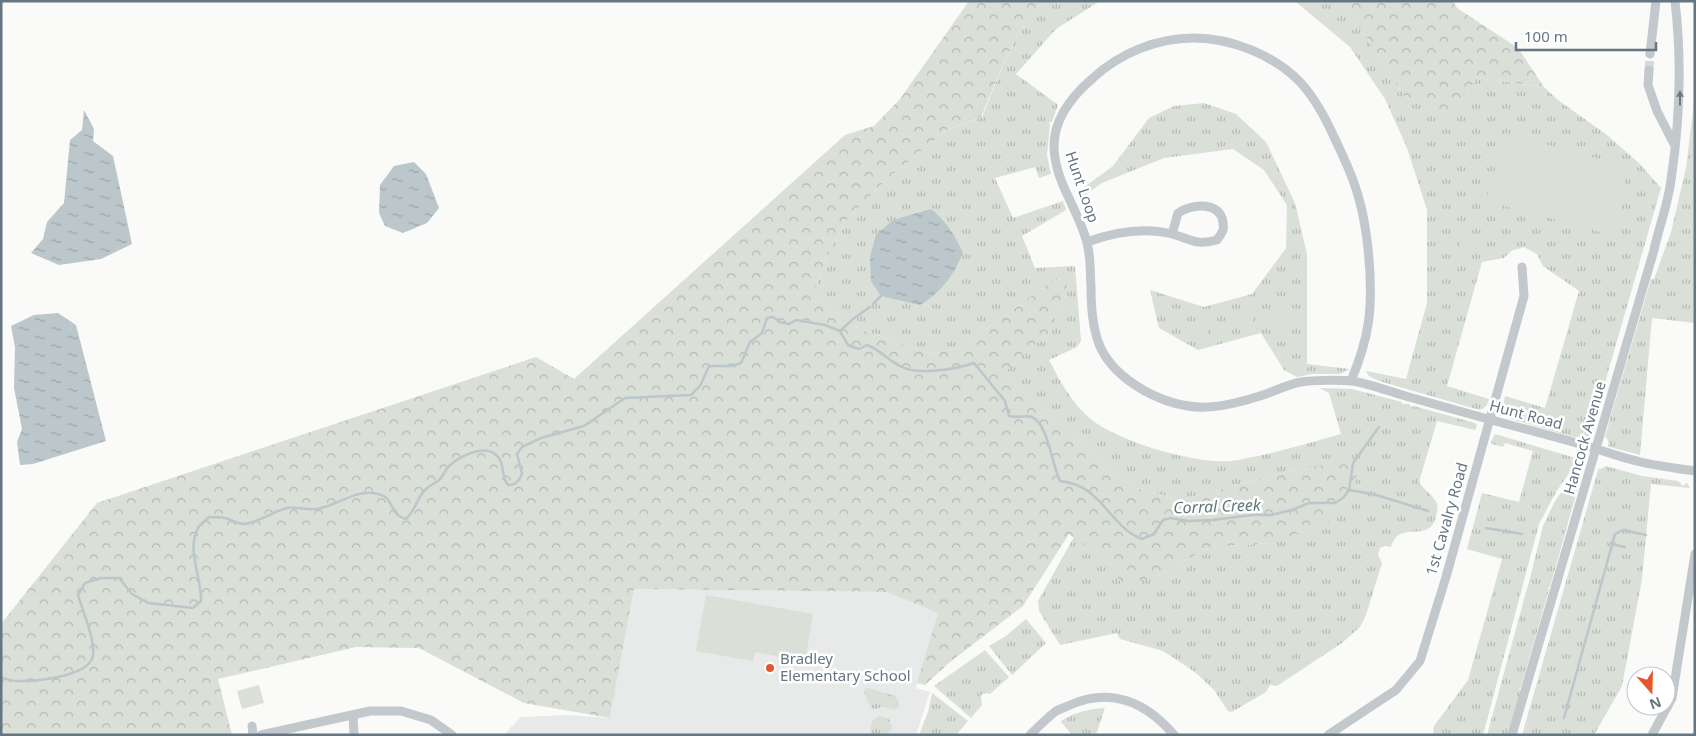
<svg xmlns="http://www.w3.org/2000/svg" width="1696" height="736" font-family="'Noto Sans',sans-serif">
<defs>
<pattern id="grass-tufts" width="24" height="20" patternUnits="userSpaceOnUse" patternTransform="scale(1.25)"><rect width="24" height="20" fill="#dadfd7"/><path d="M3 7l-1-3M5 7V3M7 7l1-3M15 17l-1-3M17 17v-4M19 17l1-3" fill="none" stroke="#b4b9b4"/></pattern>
<pattern id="forest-crowns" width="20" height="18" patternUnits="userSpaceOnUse" patternTransform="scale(1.25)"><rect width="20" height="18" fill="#dadfd7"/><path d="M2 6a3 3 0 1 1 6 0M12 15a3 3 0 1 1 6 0" fill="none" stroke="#b4b9b4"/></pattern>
<pattern id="water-ripples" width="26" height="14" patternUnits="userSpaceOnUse" patternTransform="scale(1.25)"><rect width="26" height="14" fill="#bbc7cb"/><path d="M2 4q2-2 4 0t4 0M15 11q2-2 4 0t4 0" fill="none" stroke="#9ca6aa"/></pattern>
</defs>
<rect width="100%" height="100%" fill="#fafaf8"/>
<!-- built -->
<path fill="#e8e9e9" d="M 634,589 L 886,592 L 938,613 L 916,688 L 930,692 L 916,735 L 503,735 L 521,717 L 566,715 L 610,718 Z"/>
<!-- grass -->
<path fill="url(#grass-tufts)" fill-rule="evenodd" d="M 1047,1 L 1100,1 L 1056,29 L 1016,74 L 1058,105 L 1052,122 L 1050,122 L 1049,124 L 1050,125 L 1047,155 L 1051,174 L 1039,178 L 1035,167 L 995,178 L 1013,218 L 1063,201 L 1066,210 L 1022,236 L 1035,268 L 1075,266 L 1081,341 L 1077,347 L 1049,360 C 1059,379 1069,398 1085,414 C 1110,440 1194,464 1230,461 C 1238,461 1245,458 1253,457 C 1283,451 1312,442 1341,434 L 1329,393 L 1319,388 L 1352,389 L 1402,402 L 1402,404 L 1409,404 L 1412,407 L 1414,406 L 1475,423 L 1477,425 L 1475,430 L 1437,421 L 1419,482 C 1424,490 1434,496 1437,504 C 1438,507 1437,512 1436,516 C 1431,540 1410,526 1397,536 C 1394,539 1392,543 1391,547 L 1385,546 L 1380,548 L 1378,555 L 1382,563 L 1366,615 L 1360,627 L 1342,643 L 1277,686 L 1270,685 L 1266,692 L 1232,712 L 1228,711 L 1214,690 L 1196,673 L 1180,662 L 1163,651 L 1120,639 L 1117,633 L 1060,645 L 1039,611 L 1038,601 L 1074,537 L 1112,566 L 1157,576 L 1210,547 L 1271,543 L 1359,459 L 1286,472 L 1181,500 L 1132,487 L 1006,377 L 1007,370 L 1025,352 L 1048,335 L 1065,296 L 1060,279 L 1052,281 L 961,347 L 930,354 L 839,321 L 813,294 L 826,258 L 845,222 L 887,179 L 947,130 L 982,117 C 994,89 1020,12 1047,1 ZM 963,253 L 899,299 L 881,296 Z
M 1295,1 L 1330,1 L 1352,18 L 1367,38 L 1405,97 L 1450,115 L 1477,78 L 1544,87 L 1558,100 L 1607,135 L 1640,164 L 1661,188 L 1589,438 L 1581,439 L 1507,418 L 1502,412 L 1505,396 L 1545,408 L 1579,291 L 1543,266 L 1537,254 L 1524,247 L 1511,251 L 1504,258 L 1482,262 L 1447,386 L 1489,399 C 1487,406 1484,411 1476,409 L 1379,381 L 1369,376 L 1366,371 L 1406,379 L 1427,303 L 1427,210 L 1407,148 L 1385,99 L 1350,47 Z
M 1695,95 L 1695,323 L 1652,318 L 1640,455 L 1610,447 L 1608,446 L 1609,444 L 1607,438 L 1605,437 L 1608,427 L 1609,427 L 1608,425 L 1651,279 L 1654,279 L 1671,232 L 1686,168 Z
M 1204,103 L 1236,114 L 1266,142 L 1295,203 L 1307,254 L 1307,364 L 1350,369 L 1340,374 L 1312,374 L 1297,377 L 1284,370 L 1261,333 L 1198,350 L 1159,328 L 1150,290 L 1204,307 L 1252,294 L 1286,248 L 1287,205 L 1264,170 L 1233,149 L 1164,158 L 1102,183 L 1081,198 L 1079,191 L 1113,166 L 1149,118 L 1174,106 Z
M 1495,434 L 1579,459 L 1556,492 L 1539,524 L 1483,735 L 1433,735 L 1434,726 L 1468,680 L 1502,559 L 1467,549 L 1482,493 L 1519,502 L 1533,451 L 1505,443 L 1503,447 L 1492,444 L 1491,442 Z
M 1583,463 L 1583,465 L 1584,466 L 1550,587 L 1548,587 L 1549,590 L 1521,687 L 1519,689 L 1521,690 L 1508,735 L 1487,735 L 1531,574 L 1543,526 L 1555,501 Z
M 1606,466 L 1642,476 L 1678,481 L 1683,486 L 1687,483 L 1690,488 L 1651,484 L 1642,579 L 1622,686 L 1594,735 L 1522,735 L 1598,470 L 1599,468 L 1601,469 Z
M 1026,619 L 1046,643 L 1012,675 L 989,646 L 1006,636 Z
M 985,650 L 1009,677 L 990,694 L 985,693 L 981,695 L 982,705 L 971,718 L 934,686 Z
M 865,688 L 868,688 L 895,696 L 899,702 L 899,707 L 895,710 L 882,707 L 875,709 L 871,708 L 864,692 Z
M 932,693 L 968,721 L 956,735 L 919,735 L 928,712 Z
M 1105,708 L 1096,735 L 1072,735 L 1062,723 L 1061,721 C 1075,712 1089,709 1105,708 Z
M 881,716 L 890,720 L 892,729 L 886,735 L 870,735 C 871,726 871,717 881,716 Z"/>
<!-- forest -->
<path fill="url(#forest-crowns)" d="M 969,1 L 1047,1 C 1020,12 994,89 981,117 L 947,130 L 887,179 L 845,222 L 826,258 L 813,294 L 839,321 L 930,354 L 961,347 L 1052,281 L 1060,279 L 1067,284 L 1065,296 L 1048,335 L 1025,352 L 1007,370 L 1006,377 L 1132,487 L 1181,500 L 1286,472 L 1359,458 L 1355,488 L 1327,524 L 1271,543 L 1210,547 L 1157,576 L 1122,585 L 1112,566 L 1069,534 L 1023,606 L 950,662 L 925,685 L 917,683 L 938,613 L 886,592 L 634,589 L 610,718 L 524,703 L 419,648 L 356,647 L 218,679 L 232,735 L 1,735 L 1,624 L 97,503 L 536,357 L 574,379 L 845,135 L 874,126 L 900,99 Z
M 1330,1 L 1453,1 L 1457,8 L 1518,48 L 1544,87 L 1477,78 L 1450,115 L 1405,97 L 1367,38 L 1352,18 Z"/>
<!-- green -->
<path fill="#dadfd7" d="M 1505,133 L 1629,167 L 1611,235 L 1486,201 Z
M 1469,235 L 1475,235 L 1478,239 L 1478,249 C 1468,256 1460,256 1459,243 Z
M 1279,300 L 1287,302 L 1292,307 L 1290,322 L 1279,327 L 1274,320 Z
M1235 319a9 9 0 1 1 18 0a9 9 0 1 1-18 0Z
M 1201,321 L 1206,323 L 1209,340 L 1203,342 L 1201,339 L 1198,326 Z
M 706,595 L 813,614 L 805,661 L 755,652 L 753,661 L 696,651 Z
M 259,685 L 264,703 L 242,709 L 237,691 Z"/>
<!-- water -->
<path fill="url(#water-ripples)" d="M 84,110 L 94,129 L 93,141 L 113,156 L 132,244 L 101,259 L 59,265 L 31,253 L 43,239 L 47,222 L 64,203 L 70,140 L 82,130 Z
M 414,162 L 426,174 L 439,208 L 427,223 L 403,233 L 385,226 L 379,213 L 380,185 L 394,166 Z
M 931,209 C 946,221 955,235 963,253 C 952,277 943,291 920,305 L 881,296 L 871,281 L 870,257 L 876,235 L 893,220 Z
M 58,313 L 76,325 L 106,441 L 33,464 L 20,465 L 17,442 L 22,429 L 14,388 L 15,347 L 11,326 L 34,315 Z"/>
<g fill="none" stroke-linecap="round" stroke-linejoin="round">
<!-- stream -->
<path stroke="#bbc7cb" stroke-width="2.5" d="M 873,304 L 881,296
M 840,331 L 853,319 L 870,307
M 1349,490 L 1353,463 L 1379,427
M 1486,528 L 1522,534
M 1611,544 L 1625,547
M 1,678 C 7,679 14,682 20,681 C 38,681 83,677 92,659 C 98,645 82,610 78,595 L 85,583 L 101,578 L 119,578 L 132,594 L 148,603 L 193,608 L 201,601 C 202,577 186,551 198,528 C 200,524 206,520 209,517 C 214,517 220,517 225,518 C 231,519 237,524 243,524 C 257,524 273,511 287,508 C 298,506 310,512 321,508 C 338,504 355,491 373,493 C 398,496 386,514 406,519 C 415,511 417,498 425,490 C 428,486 434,484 438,481 C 443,477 445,470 449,466 C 460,456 482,445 495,454 C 506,462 500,476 508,485 C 516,485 519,481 522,474 L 517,454 L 522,447 L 541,438 L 584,426 L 625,398 L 691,395 L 700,386 L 709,366 L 732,366 L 741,363 L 750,342 L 762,333 L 767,318 L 773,317 L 780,322 L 789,324 L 796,320 L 825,325 L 840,331 L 848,345 L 859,349 L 867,345 C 879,349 888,360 900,366 C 917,376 956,369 974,363 L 1005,401 L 1009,416 C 1017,418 1027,415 1032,417 C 1048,424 1052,465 1060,481 C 1066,482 1073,483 1079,486 C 1104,497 1116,530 1142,539 L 1154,534 L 1163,520 L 1170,518 L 1189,521 L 1213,520 L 1252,515 L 1271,515 L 1292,510 L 1309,503 L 1335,503 L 1343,498 L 1349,490 L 1373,494 L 1428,511
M 1564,718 L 1615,534 L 1623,530 L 1646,535"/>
<!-- minor-tunnel -->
<path stroke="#d5d9db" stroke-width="9" stroke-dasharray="9 4.5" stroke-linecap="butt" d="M 1649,70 L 1650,54"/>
<!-- minor -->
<path stroke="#c3c8cc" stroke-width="9" d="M 1650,54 L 1656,1
M 1649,70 L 1648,85 L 1657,111 L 1675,146
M 1087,242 C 1114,232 1144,227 1172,234 C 1191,239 1196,246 1217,240 C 1219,237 1222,233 1223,230 C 1224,228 1223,225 1223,222 C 1220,201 1193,204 1178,213 L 1172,234
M 1351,381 C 1358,364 1365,344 1368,325 C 1374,286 1368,223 1355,186 C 1350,170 1342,154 1335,139 C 1326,119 1315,98 1300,82 C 1274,55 1231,38 1194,38 C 1157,38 1120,53 1093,78 C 1073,95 1054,118 1054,146 C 1054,181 1079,210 1087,243 C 1091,257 1090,273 1091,287 C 1091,337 1099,365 1145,391 C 1189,415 1221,409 1266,394 C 1277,390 1289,384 1301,382 C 1313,380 1340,380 1352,381 C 1371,384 1391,392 1409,397 C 1423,401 1438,405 1452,409 C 1497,422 1542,433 1587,446 C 1604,451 1620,457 1637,461 C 1655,466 1676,468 1695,471
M 353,715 L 354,735
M 252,726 L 253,735
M 261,735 L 370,711 L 401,711 L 431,720 L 452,735
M 1030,735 C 1038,727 1047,718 1056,711 C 1060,709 1066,707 1070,705 C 1111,687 1146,702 1174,735
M 1328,735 L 1396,690 L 1420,661 L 1446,577 L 1524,296 L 1522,267
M 1512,735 L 1654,250 C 1659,227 1668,204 1671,180 C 1680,120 1682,61 1675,1
M 1652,735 L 1672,698 L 1695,554"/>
</g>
<!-- one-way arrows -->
<defs><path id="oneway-solid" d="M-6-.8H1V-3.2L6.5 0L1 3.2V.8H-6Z" transform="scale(1.25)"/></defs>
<use fill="#6a7a87" href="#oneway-solid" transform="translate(1680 98) rotate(-90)"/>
<!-- markers -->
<circle fill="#e4572e" stroke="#fff" stroke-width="2" cx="770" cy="668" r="5"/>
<g text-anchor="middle" stroke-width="5" stroke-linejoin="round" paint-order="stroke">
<!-- street labels -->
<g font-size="15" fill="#657683" stroke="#fff">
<text transform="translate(1082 187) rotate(71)" y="5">Hunt Loop</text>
<text transform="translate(1526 415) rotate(15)" y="5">Hunt Road</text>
<text transform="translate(1585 438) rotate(-74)" y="5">Hancock Avenue</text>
<text transform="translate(1447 519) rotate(-74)" y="5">1st Cavalry Road</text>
</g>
<!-- poi labels -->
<g font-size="15" fill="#657683" stroke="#fff" text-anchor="start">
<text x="780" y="664">Bradley<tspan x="780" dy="17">Elementary School</tspan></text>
</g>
<!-- water labels -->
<g font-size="16" font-style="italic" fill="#60757c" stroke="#fff">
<text transform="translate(1217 506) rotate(-2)" y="6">Corral Creek</text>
</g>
</g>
<!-- border -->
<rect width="1696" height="736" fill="none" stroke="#657683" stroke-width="5"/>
<!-- north arrow -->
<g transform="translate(1651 691) rotate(160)"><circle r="24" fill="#ffffff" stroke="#c1c8cd"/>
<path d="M0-4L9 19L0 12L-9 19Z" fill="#e4572e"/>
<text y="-8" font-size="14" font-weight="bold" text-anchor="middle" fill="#657683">N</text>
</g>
<!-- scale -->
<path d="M1516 42v8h140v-8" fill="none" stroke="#657683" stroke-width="2.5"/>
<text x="1524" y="42" font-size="15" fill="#657683" stroke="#ffffff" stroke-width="4" paint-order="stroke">100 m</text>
</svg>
